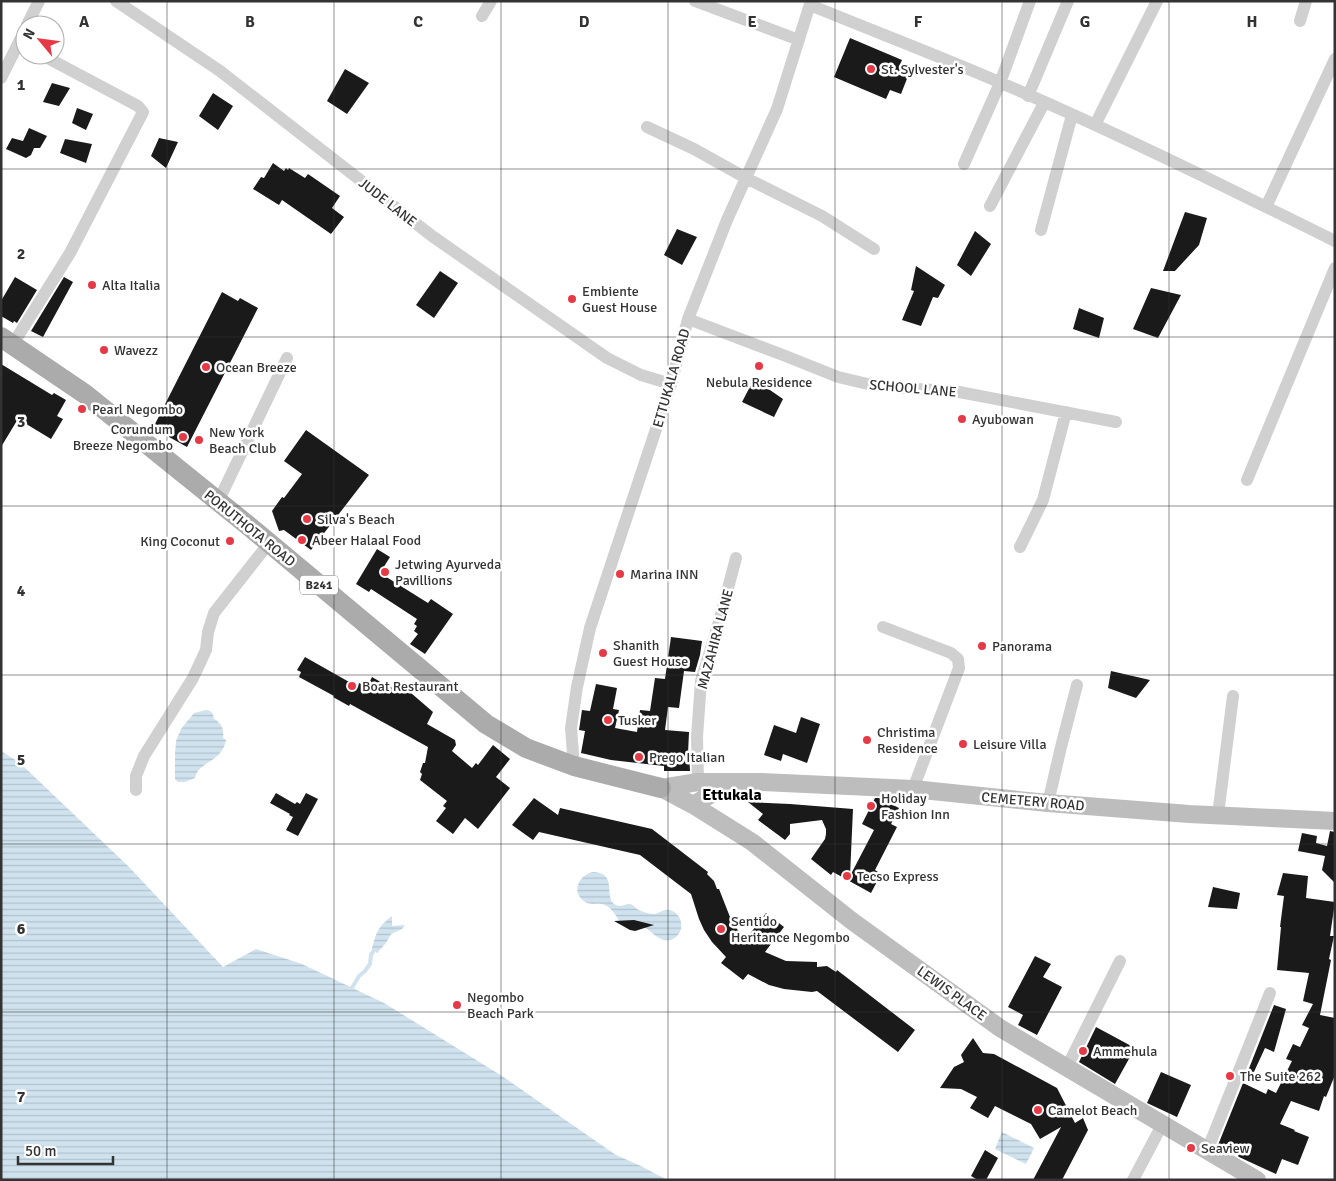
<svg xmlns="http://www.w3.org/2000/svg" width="1336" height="1181" font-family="Signika,sans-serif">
<defs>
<pattern id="water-rules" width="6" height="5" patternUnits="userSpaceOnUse" patternTransform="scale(1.25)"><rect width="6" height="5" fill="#cfe2ee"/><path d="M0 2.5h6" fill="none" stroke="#b2c2cd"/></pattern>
</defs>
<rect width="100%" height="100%" fill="#fff"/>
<!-- water -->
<path fill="url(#water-rules)" d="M 206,710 C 212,711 213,713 214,719 C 222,723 224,730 223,738 L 226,740 C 222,763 198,761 195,778 L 185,782 L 178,782 L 175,779 L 175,754 L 176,741 L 181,729 L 194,713 Z
M 1,751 L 20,763 L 129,867 L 223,967 L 256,949 L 302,964 L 384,1003 L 502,1076 L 616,1155 L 641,1166 L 667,1180 L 1,1180 Z
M 592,872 C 621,872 600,902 619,906 C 623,906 626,904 630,904 C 634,905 636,909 639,910 C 643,912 650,914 654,914 C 659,914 663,909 669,910 C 681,912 686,928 676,937 C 663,947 653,932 643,926 C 638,923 627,923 620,922 C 616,916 612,908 605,905 C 598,902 592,906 585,902 C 571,893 578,876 592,872 Z
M 392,916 L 392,926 L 405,925 L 402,929 L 391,934 L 386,943 L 377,953 L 372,948 C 377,931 378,927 392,916 Z
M 1002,1132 L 1034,1148 L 1026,1164 L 995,1149 Z"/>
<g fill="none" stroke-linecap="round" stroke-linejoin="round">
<!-- stream -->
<path stroke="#cfe2ee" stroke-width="4" d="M 352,988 L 359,976 L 365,971 L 370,964 L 371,955 L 374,950"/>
</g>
<!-- building -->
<path fill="#1a1a1a" d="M 850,38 L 902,60 L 899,67 L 910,71 L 901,94 L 890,90 L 886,99 L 834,77 Z
M 345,69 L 369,83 L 347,114 L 327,101 Z
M 52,83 L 70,88 L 59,106 L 43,102 Z
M 213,93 L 233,106 L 218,130 L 199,116 Z
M 77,108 L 93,114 L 86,130 L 72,123 Z
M 29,128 L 47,136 L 40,148 L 34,148 L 31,155 L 26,158 L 6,149 L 12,138 L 23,141 Z
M 159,138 L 178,142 L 166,168 L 151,156 Z
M 65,139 L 92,144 L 86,163 L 60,153 Z
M 273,163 L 284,171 L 286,168 L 288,170 L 289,168 L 305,178 L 308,174 L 340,196 L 332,208 L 344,217 L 331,234 L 282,200 L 279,205 L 253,189 L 261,177 L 264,178 Z
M 1185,212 L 1207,218 L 1199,245 L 1175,271 L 1163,271 Z
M 677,229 L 697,237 L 682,265 L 664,255 Z
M 975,231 L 991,244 L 971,276 L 957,265 Z
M 916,266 L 945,285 L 938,298 L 933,297 L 921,326 L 902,320 L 914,291 L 911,290 Z
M 440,271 L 458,283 L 434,318 L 416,305 Z
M 15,277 L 37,290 L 17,323 L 14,321 L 13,323 L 1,316 L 1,301 Z
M 64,277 L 73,282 L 43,337 L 31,331 Z
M 1151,288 L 1181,295 L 1158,338 L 1133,329 Z
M 222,292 L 238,301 L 240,298 L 258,308 L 187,447 L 169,437 L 170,434 L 154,426 Z
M 1079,308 L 1104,318 L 1099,338 L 1073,329 Z
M 1,364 L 52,395 L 54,393 L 66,400 L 57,416 L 63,419 L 51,439 L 18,419 L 1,447 Z
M 754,379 L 783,399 L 774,417 L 742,402 Z
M 306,430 L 369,475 L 311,550 L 284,530 L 279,531 L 272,511 L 282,497 L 284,498 L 302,474 L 284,461 Z
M 377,549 L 390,557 L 380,573 L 428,603 L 431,599 L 453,614 L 425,654 L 410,644 L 418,634 L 414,631 L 417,626 L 414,624 L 417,619 L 371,589 L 369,592 L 356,584 Z
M 671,637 L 702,641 L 700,655 L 695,672 L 684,671 L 679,708 L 668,707 L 665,730 L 689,732 L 688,754 L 689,754 L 690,771 L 664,771 L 664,766 L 611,760 L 581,753 L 585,731 L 579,730 L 582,710 L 590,711 L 596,684 L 617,688 L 613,709 L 619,710 L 615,728 L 637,732 L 640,710 L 650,711 L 655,678 L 665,679 Z
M 305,657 L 358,687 L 359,683 L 367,687 L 372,677 L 391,688 L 396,680 L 433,712 L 427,724 L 455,740 L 456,745 L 452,751 L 472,768 L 476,763 L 478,765 L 493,745 L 510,759 L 496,777 L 510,788 L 478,829 L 465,818 L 453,834 L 436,821 L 446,808 L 443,806 L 447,801 L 420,780 L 422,774 L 420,772 L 423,763 L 425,763 L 428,747 L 350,704 L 349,706 L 333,697 L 334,696 L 299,677 L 301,672 L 297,670 Z
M 1111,671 L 1150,680 L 1136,698 L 1108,688 Z
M 801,717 L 820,724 L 807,763 L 783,754 L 781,761 L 764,755 L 774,725 L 796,733 Z
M 276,793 L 295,804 L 297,802 L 300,804 L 306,793 L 318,799 L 298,836 L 286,830 L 293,817 L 289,815 L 290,814 L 270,803 Z
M 534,798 L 558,815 L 560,808 L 652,829 L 708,872 L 707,874 L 714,881 L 717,889 L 719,889 L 730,917 L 737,929 L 746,939 L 766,913 L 784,927 L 765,952 L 786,961 L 817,962 L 817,967 L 827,966 L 836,972 L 837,970 L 915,1030 L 898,1052 L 817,991 L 812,992 L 784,989 L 769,985 L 748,974 L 743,980 L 721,963 L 726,957 L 712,942 L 704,930 L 699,919 L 691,894 L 640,855 L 539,832 L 533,840 L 512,825 Z
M 875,798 L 879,798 L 899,808 L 891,824 L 897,827 L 875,870 L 881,874 L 871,893 L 833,872 L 831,875 L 811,859 L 825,839 L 826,834 L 826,829 L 822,820 L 790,824 L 790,834 L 785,840 L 758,820 L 763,814 L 748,802 L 790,804 L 853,809 L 850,876 L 874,830 L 862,824 Z
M 1330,831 L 1335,832 L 1335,883 L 1322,870 L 1325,856 L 1298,851 L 1302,833 L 1317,836 L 1316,843 L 1327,846 Z
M 1283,873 L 1308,876 L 1306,898 L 1335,902 L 1330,936 L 1334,936 L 1329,959 L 1331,960 L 1320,1015 L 1335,1018 L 1335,1075 L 1326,1097 L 1324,1096 L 1319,1111 L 1291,1101 L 1280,1124 L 1295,1130 L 1294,1131 L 1309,1137 L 1298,1165 L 1282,1159 L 1276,1174 L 1239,1157 L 1238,1156 L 1238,1154 L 1218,1145 L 1243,1083 L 1266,1094 L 1268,1089 L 1276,1093 L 1292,1061 L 1286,1059 L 1293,1044 L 1300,1047 L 1309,1028 L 1302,1025 L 1313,1004 L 1303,1001 L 1309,973 L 1277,970 L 1281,927 L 1280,927 L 1284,896 L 1277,895 Z
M 1213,887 L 1240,893 L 1237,909 L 1208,907 Z
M 634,920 L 654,925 L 635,931 L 630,930 L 614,921 Z
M 1035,956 L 1051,964 L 1043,977 L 1062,987 L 1037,1035 L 1018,1025 L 1023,1015 L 1008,1007 Z
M 1274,1005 L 1286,1009 L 1274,1052 L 1265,1048 L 1253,1074 L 1248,1071 Z
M 1096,1027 L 1135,1048 L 1115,1084 L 1079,1062 Z
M 973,1038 L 983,1053 L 994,1054 L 1057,1088 L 1075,1123 L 1083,1118 L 1088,1130 L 1062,1180 L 1033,1180 L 1061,1127 L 1040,1139 L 1031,1124 L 995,1106 L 988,1118 L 970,1108 L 977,1097 L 961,1089 L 940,1088 L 954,1067 L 964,1062 L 961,1055 Z
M 1161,1072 L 1191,1085 L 1177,1117 L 1147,1103 Z
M 985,1150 L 998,1158 L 986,1180 L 978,1180 L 971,1176 Z"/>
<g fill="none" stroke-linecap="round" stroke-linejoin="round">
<!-- street -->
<path stroke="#d0d0d0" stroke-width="12" d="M 116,1 L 220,71 L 432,236 L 607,358 L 641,375 L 671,384
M 695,1 L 799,40
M 810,5 C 873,31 937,55 999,82 C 1113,131 1224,186 1335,241
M 482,16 L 491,1
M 1300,21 L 1306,1
M 27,25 L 39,1
M 1,78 L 25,30
M 1028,96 L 1068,1
M 1095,125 L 1157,1
M 647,127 L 694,149 L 746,178 L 822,216 L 874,249
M 964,164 L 1000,83 L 1030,1
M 990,206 L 1044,103
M 1266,207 L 1335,59
M 1041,230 L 1072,115
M 688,319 L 783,355 L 838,377 L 872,385 L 916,389 L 954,391 L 1116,422
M 13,344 L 70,253 L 143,112 L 138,106 L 42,55
M 1247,480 L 1335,268
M 218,502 L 287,358
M 1020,547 L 1043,500 L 1066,412
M 883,627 L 951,653 L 958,659 L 959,668 L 913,789
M 574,766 L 571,728 L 577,687 L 590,628 L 671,384 L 688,319 L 727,220 L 777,109 L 811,1
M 698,782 L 697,737 L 701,681 L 719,622 L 736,558
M 136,790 L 136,776 L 144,756 L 193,678 L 206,650 L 208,632 L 214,613 L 269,543
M 1048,803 L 1061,747 L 1077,685
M 1218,815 L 1233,696
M 1067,1067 L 1120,961
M 1207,1151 L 1270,993
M 1133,1180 L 1162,1125"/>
<!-- secondary -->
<path stroke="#bdbdbd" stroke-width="18" d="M 661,788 L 693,805 L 752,842 L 852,921 L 1000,1028 L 1257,1180
M 661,788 L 698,782 L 761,782 L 913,789 L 1048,803 L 1189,814 L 1335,821
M 693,805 L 732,782"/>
<!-- primary -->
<path stroke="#ababab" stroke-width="20" d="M 1,337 L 85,394 L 250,527 L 486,724 L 526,748 L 574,766 L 661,788"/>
</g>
<!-- grid -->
<path fill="none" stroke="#333" stroke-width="1" stroke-opacity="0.55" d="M 167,1 L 167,1180M 334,1 L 334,1180M 501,1 L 501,1180M 668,1 L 668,1180M 835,1 L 835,1180M 1002,1 L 1002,1180M 1169,1 L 1169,1180M 1,169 L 1335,169M 1,337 L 1335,337M 1,506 L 1335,506M 1,675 L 1335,675M 1,844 L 1335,844M 1,1012 L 1335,1012"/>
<!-- markers -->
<g fill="#e63946" stroke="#fff" stroke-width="2">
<circle cx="871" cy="69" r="5"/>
<circle cx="92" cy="285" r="5"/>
<circle cx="572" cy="299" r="5"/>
<circle cx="104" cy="350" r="5"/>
<circle cx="759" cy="366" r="5"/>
<circle cx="206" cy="367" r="5"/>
<circle cx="82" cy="409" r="5"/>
<circle cx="962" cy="419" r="5"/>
<circle cx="183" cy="437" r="5"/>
<circle cx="199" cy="440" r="5"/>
<circle cx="307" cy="519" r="5"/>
<circle cx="302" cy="540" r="5"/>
<circle cx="230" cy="541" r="5"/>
<circle cx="385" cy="572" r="5"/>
<circle cx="620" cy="574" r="5"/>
<circle cx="982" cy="646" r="5"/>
<circle cx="603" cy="653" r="5"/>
<circle cx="352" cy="686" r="5"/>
<circle cx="608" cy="720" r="5"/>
<circle cx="867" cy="740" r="5"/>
<circle cx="963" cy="744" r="5"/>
<circle cx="639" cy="757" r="5"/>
<circle cx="871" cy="806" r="5"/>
<circle cx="847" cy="876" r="5"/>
<circle cx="721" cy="929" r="5"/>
<circle cx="457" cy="1005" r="5"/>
<circle cx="1083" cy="1051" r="5"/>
<circle cx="1230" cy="1076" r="5"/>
<circle cx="1038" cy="1110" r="5"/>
<circle cx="1191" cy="1148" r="5"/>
</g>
<g text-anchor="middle" stroke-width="5" stroke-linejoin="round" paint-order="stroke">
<!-- shield labels -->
<rect fill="#fff" stroke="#707070" stroke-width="1" x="300" y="575.5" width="38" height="19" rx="4"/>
<g font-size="12" font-weight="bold" fill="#333">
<text x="319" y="589">B241</text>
</g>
<!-- poi labels -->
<g font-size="14" fill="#333" stroke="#fff" text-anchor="start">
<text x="881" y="74">St. Sylvester's</text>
<text x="102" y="290">Alta Italia</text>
<text x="582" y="296">Embiente<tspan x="582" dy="16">Guest House</tspan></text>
<text x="114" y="355">Wavezz</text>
<text x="216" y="372">Ocean Breeze</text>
<text x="759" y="387" text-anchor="middle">Nebula Residence</text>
<text x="92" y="414">Pearl Negombo</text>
<text x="972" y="424">Ayubowan</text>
<text x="173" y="434" text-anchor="end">Corundum<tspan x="173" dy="16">Breeze Negombo</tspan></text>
<text x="209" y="437">New York<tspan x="209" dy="16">Beach Club</tspan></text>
<text x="317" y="524">Silva's Beach</text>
<text x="312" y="545">Abeer Halaal Food</text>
<text x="220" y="546" text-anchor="end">King Coconut</text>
<text x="395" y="569">Jetwing Ayurveda<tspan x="395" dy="16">Pavillions</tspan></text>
<text x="630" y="579">Marina INN</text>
<text x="613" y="650">Shanith<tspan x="613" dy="16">Guest House</tspan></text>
<text x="992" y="651">Panorama</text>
<text x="362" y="691">Boat Restaurant</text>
<text x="618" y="725">Tusker</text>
<text x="877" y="737">Christima<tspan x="877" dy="16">Residence</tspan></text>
<text x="973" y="749">Leisure Villa</text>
<text x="649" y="762">Prego Italian</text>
<text x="881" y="803">Holiday<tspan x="881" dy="16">Fashion Inn</tspan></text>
<text x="857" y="881">Tecso Express</text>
<text x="731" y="926">Sentido<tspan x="731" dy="16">Heritance Negombo</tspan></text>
<text x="467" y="1002">Negombo<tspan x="467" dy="16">Beach Park</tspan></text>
<text x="1093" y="1056">Ammehula</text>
<text x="1240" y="1081">The Suite 262</text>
<text x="1048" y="1115">Camelot Beach</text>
<text x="1201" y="1153">Seaview</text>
</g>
<!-- street labels -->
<g font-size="14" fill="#333" stroke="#fff">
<text transform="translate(388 202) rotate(38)" y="5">JUDE LANE</text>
<text transform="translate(671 378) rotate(-74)" y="5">ETTUKALA ROAD</text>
<text transform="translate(913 388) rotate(5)" y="5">SCHOOL LANE</text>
<text transform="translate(250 528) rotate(39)" y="5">PORUTHOTA ROAD</text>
<text transform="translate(715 639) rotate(-75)" y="5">MAZAHIRA LANE</text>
<text transform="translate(1033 801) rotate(5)" y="5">CEMETERY ROAD</text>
<text transform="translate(952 993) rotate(36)" y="5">LEWIS PLACE</text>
</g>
<!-- quarter labels -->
<g font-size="16" font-weight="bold" fill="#000" stroke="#fff">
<text x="732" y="800">Ettukala</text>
</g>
</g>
<g font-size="16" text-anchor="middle" font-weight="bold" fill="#333" stroke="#fff" stroke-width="5" stroke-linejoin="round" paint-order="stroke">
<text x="84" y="27">A</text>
<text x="250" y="27">B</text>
<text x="418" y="27">C</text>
<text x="584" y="27">D</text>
<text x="752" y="27">E</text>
<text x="918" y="27">F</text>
<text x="1085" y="27">G</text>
<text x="1252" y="27">H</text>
<text x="21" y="90">1</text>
<text x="21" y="259">2</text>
<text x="21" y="427">3</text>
<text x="21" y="596">4</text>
<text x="21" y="765">5</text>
<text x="21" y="934">6</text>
<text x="21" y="1102">7</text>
</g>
<!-- border -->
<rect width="1336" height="1181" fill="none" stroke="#333333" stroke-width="5"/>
<!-- north arrow -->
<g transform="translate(40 40) rotate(299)"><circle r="24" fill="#ffffff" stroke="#adadad"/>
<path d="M0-4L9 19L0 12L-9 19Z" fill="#e63946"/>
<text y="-8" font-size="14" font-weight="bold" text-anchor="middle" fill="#333333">N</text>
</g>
<!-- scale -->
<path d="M18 1156v8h95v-8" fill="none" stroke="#333333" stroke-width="2.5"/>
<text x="25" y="1156" font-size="15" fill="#333333" stroke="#ffffff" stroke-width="4" paint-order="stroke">50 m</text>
</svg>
